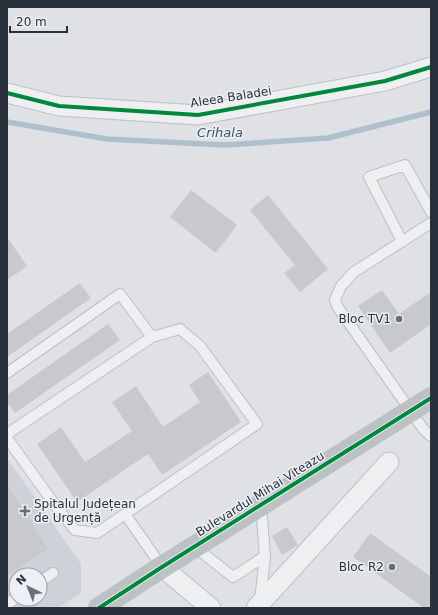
<svg xmlns="http://www.w3.org/2000/svg" width="438" height="615" font-family="'DejaVu Sans',sans-serif">
<rect width="100%" height="100%" fill="#dfe1e4"/>
<!-- built -->
<path fill="#ced1d7" fill-rule="evenodd" d="M 7,458 L 81,564 L 81,593 L 58,608 L 7,608 ZM 16,575 L 40,575 L 40,599 L 16,599 Z"/>
<g fill="none" stroke-linecap="round" stroke-linejoin="round">
<!-- stream -->
<path stroke="#afc0cd" stroke-width="5.5" d="M 7,122 L 107,139 L 225,145 L 328,138 L 431,112"/>
</g>
<!-- building -->
<path fill="#c7c9cc" d="M 191,190 L 237,225 L 216,253 L 170,217 Z
M 268,195 L 328,269 L 300,292 L 284,273 L 295,265 L 250,210 Z
M 7,237 L 27,266 L 7,280 Z
M 80,283 L 91,298 L 7,357 L 7,334 Z
M 382,290 L 399,314 L 431,292 L 431,324 L 390,353 L 358,306 Z
M 108,324 L 120,340 L 15,413 L 7,402 L 7,395 Z
M 208,372 L 241,422 L 162,475 L 148,454 L 77,502 L 37,444 L 61,427 L 85,462 L 132,431 L 112,402 L 136,386 L 163,427 L 200,402 L 189,385 Z
M 7,484 L 48,549 L 7,575 Z
M 287,527 L 298,545 L 282,555 L 272,536 Z
M 370,533 L 431,577 L 431,608 L 424,608 L 353,557 Z"/>
<g fill="none" stroke-linecap="round" stroke-linejoin="round">
<defs>
<path id="service" d="M 431,223 L 354,272 L 341,286 L 335,300 L 337,306 L 424,430 L 431,436
M 402,241 L 369,177 L 405,165 L 431,212
M 7,373 L 120,294 L 152,337
M 7,434 L 152,337 L 180,329 L 200,346 L 257,424 L 97,533 L 75,530 L 55,505 L 7,438
M 125,514 L 162,567
M 195,547 L 233,577 L 265,556
M 40,582 L 53,573
M 260,601 L 265,556 L 261,505
M 7,604 L 16,598"/>
<path id="minor" d="M 7,93 L 59,106 L 198,115 L 385,81 L 431,67
M 162,567 L 211,608
M 256,608 L 389,462"/>
</defs>
<!-- service casing -->
<use href="#service" stroke="#bdbfc2" stroke-width="12"/>
<!-- minor casing -->
<use href="#minor" stroke="#bdbfc2" stroke-width="21"/>
<!-- service -->
<use href="#service" stroke="#eeeff1" stroke-width="10"/>
<!-- minor -->
<use href="#minor" stroke="#eeeff1" stroke-width="19"/>
<!-- secondary -->
<path stroke="#bdc1c3" stroke-width="22" d="M 99,608 L 162,567 L 431,398"/>
<defs>
<path id="cycleway" d="M 7,93 L 59,106 L 198,115 L 385,81 L 431,67
M 99,608 L 162,567 L 431,398"/>
</defs>
<!-- cycleway casing -->
<use href="#cycleway" stroke="#ecf0f4" stroke-width="6"/>
<!-- cycleway -->
<use href="#cycleway" stroke="#00873e" stroke-width="4"/>
</g>
<!-- markers -->
<g fill="#686f76" stroke="#ecf0f4" stroke-width="1.5">
<circle cx="399" cy="319" r="4"/>
<path d="M23 505h4v4h4v4h-4v4h-4v-4h-4v-4h4z"/>
<circle cx="392" cy="567" r="4"/>
</g>
<g text-anchor="middle" stroke-width="3" stroke-linejoin="round" paint-order="stroke">
<!-- street labels -->
<g font-size="12" fill="#28313b" stroke="#ecf0f4">
<text transform="translate(231 97) rotate(-9)" y="4">Aleea Baladei</text>
<text transform="translate(260 494) rotate(-32)" y="4">Bulevardul Mihai Viteazu</text>
</g>
<!-- poi labels -->
<g font-size="12" fill="#28313b" stroke="#ecf0f4" text-anchor="end">
<text x="391" y="323">Bloc TV1</text>
<text x="34" y="508" text-anchor="start">Spitalul Județean<tspan x="34" dy="14">de Urgență</tspan></text>
<text x="384" y="571">Bloc R2</text>
</g>
<!-- water labels -->
<g font-size="13" font-style="italic" fill="#37526b" stroke="#ecf0f4">
<text x="220" y="137">Crihala</text>
</g>
</g>
<!-- border -->
<rect width="438" height="615" fill="none" stroke="#28313b" stroke-width="16"/>
<!-- north arrow -->
<g transform="translate(28 587) rotate(317)"><circle r="19" fill="#ecf0f4" stroke="#9ea4aa"/>
<path d="M0-3L7 15L0 10L-7 15Z" fill="#686f76"/>
<text y="-6" font-size="11" font-weight="bold" text-anchor="middle" fill="#28313b">N</text>
</g>
<!-- scale -->
<path d="M10 26v6h57v-6" fill="none" stroke="#28313b" stroke-width="2"/>
<text x="16" y="26" font-size="12" fill="#28313b" stroke="#ecf0f4" stroke-width="3" paint-order="stroke">20 m</text>
</svg>
